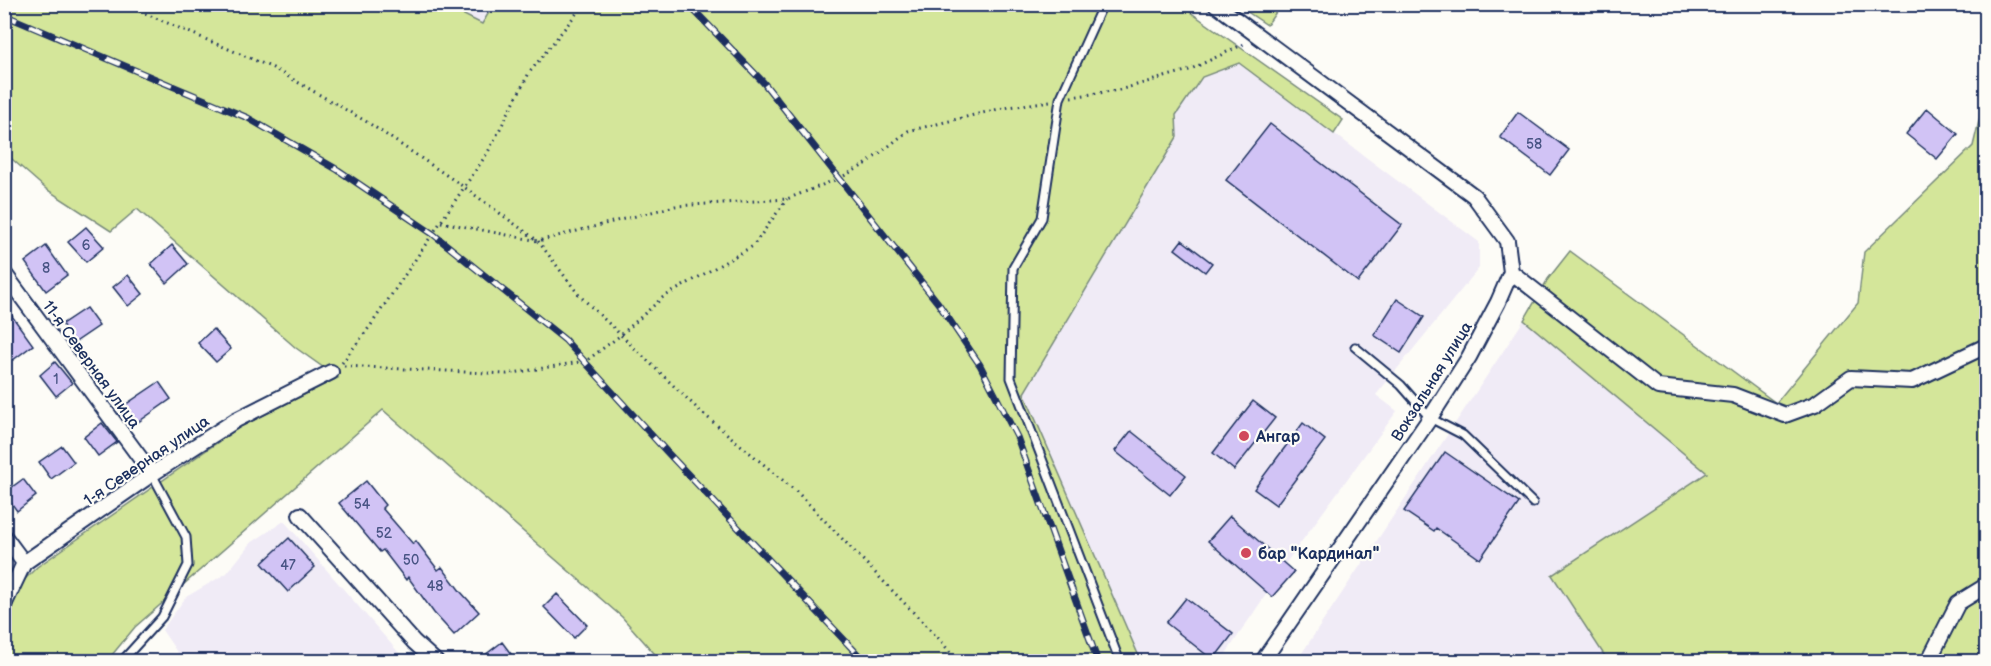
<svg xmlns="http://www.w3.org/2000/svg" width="1991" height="666" font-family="'Balsamiq Sans',sans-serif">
<rect width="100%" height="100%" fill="#fdfcf7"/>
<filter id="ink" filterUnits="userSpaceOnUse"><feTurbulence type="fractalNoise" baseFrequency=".0167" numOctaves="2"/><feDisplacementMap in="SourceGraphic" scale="12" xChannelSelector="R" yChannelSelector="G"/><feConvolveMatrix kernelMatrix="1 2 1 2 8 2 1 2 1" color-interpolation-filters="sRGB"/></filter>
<g filter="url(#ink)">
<!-- built -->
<path fill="#f0ebf6" d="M 442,5 L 494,5 L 482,25 Z
M 1239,62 L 1479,242 L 1479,268 L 1376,395 L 1397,411 L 1285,564 L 1230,516 L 1208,540 L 1267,593 L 1221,661 L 1141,661 L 1024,393 L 1177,137 L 1176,115 L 1202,77 Z
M 1524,320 L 1707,473 L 1552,574 L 1608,661 L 1296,662 Z
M 284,521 L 406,661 L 183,661 L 162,630 L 186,597 L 227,573 L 251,543 Z"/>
<!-- green -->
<path fill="#d4e69a" stroke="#788a7c" stroke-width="1.5" d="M 442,4 L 482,24 L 494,4 L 1180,5 L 1343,120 L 1334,134 L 1239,63 L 1202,77 L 1176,115 L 1177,137 L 1024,393 L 1141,661 L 661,661 L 622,617 L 383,410 L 135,627 L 107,661 L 5,661 L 5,623 L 23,581 L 37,567 L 240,427 L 338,378 L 296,348 L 137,209 L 111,231 L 46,189 L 5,153 L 4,5 Z
M 1237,5 L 1281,5 L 1267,25 Z
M 1986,92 L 1986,661 L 1608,661 L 1552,575 L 1707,473 L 1524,320 L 1548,279 L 1570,251 L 1776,403 L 1858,303 L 1864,252 L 1973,146 Z"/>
<!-- building -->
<path fill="#d1c3f5" stroke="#1b2f5e" stroke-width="1.5" d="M 1927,108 L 1958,134 L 1937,159 L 1906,134 Z
M 1518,112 L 1569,150 L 1550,175 L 1500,137 Z
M 1270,124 L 1402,225 L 1358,282 L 1226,180 Z
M 86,227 L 104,247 L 86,262 L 68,242 Z
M 1182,240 L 1212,263 L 1205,272 L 1175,249 Z
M 172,245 L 188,264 L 167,283 L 151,264 Z
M 46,246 L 67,275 L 46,291 L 25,262 Z
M 128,275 L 143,294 L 128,306 L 113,287 Z
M 1397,299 L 1424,317 L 1401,353 L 1374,335 Z
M 4,305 L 33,345 L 13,360 L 4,349 Z
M 86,308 L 99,326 L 74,343 L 62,324 Z
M 213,329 L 231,349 L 216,362 L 198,343 Z
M 55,362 L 72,383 L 56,396 L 40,375 Z
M 159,382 L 171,399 L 134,425 L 122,407 Z
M 1253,401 L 1275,418 L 1234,470 L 1213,453 Z
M 102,423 L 117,442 L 98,456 L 84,437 Z
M 1303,423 L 1325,440 L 1276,505 L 1254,489 Z
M 1131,431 L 1186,475 L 1170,495 L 1115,451 Z
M 62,446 L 74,462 L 51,479 L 39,462 Z
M 1445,452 L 1519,503 L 1480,559 L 1436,528 L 1434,531 L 1404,511 Z
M 23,479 L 36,496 L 17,511 L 4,493 Z
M 366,481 L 385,505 L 382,508 L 413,544 L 416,541 L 438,570 L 442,567 L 460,591 L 479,612 L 454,635 L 434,613 L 408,577 L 406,580 L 383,550 L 380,552 L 339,503 Z
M 1230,516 L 1294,572 L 1272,597 L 1208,541 Z
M 289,538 L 315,567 L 288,592 L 262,563 Z
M 557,594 L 587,625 L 574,638 L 544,607 Z
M 1186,598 L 1233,634 L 1213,660 L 1166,623 Z
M 502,642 L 517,662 L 476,662 Z"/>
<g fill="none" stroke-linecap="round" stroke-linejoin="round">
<defs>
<path id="lane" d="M 1103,4 L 1060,99 L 1042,218 L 1013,268 L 1011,378 L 1120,662
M 1355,347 L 1401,385 L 1430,418 L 1463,435 L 1533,503
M 121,662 L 162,617 L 188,565 L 186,537 L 152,474"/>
<path id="street" d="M 1215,4 L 1474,196 L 1507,241 L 1511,272 L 1498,302 L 1469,357 L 1430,418 L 1262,662
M 1511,272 L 1658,387 L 1733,395 L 1785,415 L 1815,404 L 1851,378 L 1912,381 L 1986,346
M 4,273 L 152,474
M 300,515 L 414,642 L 436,662
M 4,536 L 24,563
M 4,605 L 24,563 L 152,474 L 236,420 L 331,372
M 1928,662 L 1958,603 L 1984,587 L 1986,583"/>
</defs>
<!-- lane casing -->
<use href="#lane" stroke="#1b2f5e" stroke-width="11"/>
<!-- street casing -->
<use href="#street" stroke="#1b2f5e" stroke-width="18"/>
<!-- path -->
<path stroke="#1b2f5e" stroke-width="3" stroke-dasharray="1.5 4.5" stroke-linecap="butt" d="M 123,4 L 273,68 L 367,122 L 464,187 L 538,241 L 579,295 L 701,412 L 798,493 L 942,642 L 957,662
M 1071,97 L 1119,90 L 1189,70 L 1244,44
M 441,222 L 538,241 L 675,206 L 787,199 L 840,178 L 866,164 L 908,131 L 1003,108 L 1050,101
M 342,363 L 371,325 L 488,152 L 529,73 L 584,4
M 344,366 L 507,374 L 586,361 L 621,335 L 662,298 L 753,246 L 787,199"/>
<!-- lane -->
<use href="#lane" stroke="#fdfcf7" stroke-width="7"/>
<!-- street -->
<use href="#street" stroke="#fdfcf7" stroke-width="14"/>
<defs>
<path id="rail" d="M 688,4 L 763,82 L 938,303 L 980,365 L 1017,437 L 1098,662
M 4,15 L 248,118 L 338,170 L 433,234 L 565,340 L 666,451 L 865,662"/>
</defs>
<!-- rail casing -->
<use href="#rail" stroke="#1b2f5e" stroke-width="7"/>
<!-- rail -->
<use href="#rail" stroke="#fdfcf7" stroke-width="4.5" stroke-dasharray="14" stroke-linecap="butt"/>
</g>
</g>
<!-- markers -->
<g fill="#d1495b" stroke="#fdfcf7" stroke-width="2">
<circle cx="1244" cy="436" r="6"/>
<circle cx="1246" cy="553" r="6"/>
</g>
<g text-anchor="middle" stroke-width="4.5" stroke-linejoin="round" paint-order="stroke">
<!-- number labels -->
<g font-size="14" fill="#485484">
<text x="1534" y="149">58</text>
<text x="86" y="250">6</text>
<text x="46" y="273">8</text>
<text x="56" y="384">1</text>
<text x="362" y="509">54</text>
<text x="384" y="538">52</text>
<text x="411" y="565">50</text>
<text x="288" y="570">47</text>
<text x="435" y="591">48</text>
</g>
<!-- street labels -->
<g font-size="16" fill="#1b2f5e" stroke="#fdfcf7">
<text transform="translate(92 364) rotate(54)" y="6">11-я Северная улица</text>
<text transform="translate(1431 381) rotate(-58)" y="6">Вокзальная улица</text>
<text transform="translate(146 460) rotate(-34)" y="6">1-я Северная улица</text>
</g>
<!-- poi labels -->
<g font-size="16" font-weight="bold" fill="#1b2f5e" stroke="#fdfcf7" text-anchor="start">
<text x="1256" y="442">Ангар</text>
<text x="1258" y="559">бар "Кардинал"</text>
</g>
</g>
<!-- margin -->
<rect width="1991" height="666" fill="none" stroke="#fdfcf7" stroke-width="24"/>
<rect x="12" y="12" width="1967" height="642" fill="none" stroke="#1b2f5e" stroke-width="2" filter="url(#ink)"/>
</svg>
